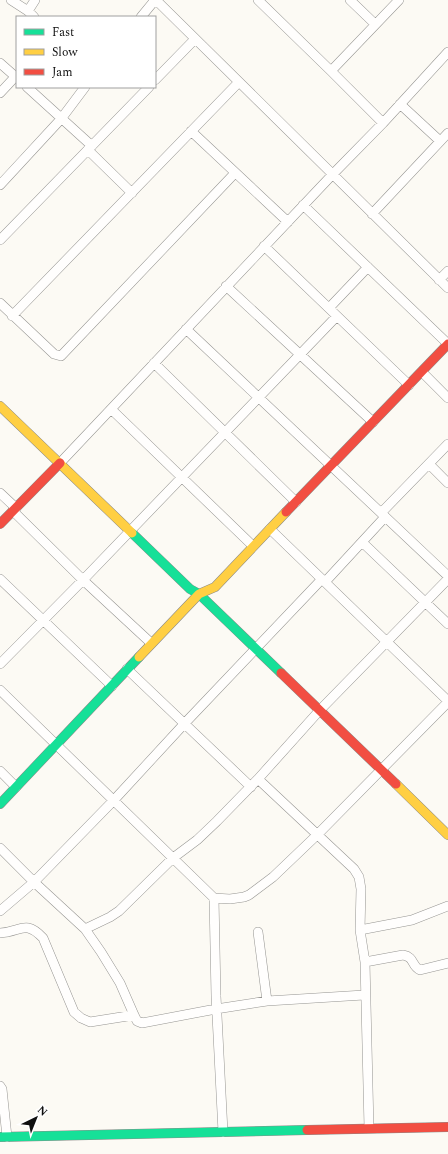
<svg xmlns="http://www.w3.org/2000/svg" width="448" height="1154" font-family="Spectral,serif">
<rect width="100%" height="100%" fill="#fcfaf4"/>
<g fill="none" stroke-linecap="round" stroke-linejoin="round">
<defs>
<path id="street" d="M 11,0 L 28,11 L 34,17
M 156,0 L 448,288
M 258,0 L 331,71 L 383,123
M 350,0 L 375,24
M 28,11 L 35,0
M 141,17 L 155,0
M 0,63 L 17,78
M 331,71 L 399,0
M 155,80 L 195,39
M 27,87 L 92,146
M 0,93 L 15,77
M 400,104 L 440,141
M 191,131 L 288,222
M 88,150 L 132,193
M 0,185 L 61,119 L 85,87
M 303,205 L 448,344
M 372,214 L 448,133
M 0,240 L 149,87
M 264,246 L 409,385
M 439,280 L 448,271
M 226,286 L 373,422
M 0,303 L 54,354 L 61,356 L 235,173
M 329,308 L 368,267
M 12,316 L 239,82
M 186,329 L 448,576
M 154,363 L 296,502
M 422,372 L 448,398
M 111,409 L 253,546
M 60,463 L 332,175 L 383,123 L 448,52
M 429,464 L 448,483
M 0,493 L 16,508
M 13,511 L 83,580 L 151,643
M 381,513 L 448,444
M 270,529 L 448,701
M 362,542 L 448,624
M 0,579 L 112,686
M 325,582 L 385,517
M 0,664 L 83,580 L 337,316
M 127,669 L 251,787
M 0,690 L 214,898 L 230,899 L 244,897 L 249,895 L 273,877 L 317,835 L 448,702
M 0,771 L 16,787
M 258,779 L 354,869 L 359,877 L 361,889 L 360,930 L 365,962 L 369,1128
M 0,848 L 34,882 L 85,929 L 101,952 L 120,983 L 134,1015 L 137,1021 L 142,1023 L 216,1009 L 267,1001 L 364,995
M 214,898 L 216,996 L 223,1132
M 0,911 L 34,882 L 114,800 L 185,723 L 322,579
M 85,929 L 110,917 L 119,911 L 173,858 L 197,840 L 217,821 L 258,779 L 319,711 L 448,579
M 360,930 L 412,920 L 448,906
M 258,932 L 267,1001
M 0,933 C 21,932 25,919 43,938 L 74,1012 L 81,1018 L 90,1022 L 134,1015
M 365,962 L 403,955 C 415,957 411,966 420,970 L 448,963
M 0,1086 L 2,1089 L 7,1137"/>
<path id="fast" d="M 132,533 L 190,589 L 199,594 L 281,673
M 0,804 L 139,657
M 0,1137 L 307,1130"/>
<path id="slow" d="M 0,406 L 132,533
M 139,657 L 199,594 L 215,587 L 286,512
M 396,784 L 448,835"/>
<path id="jam" d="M 286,512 L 448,344
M 0,524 L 60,463
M 281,673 L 396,784
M 307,1130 L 448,1127"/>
</defs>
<!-- street casing -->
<use href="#street" stroke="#969592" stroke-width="10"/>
<!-- fast casing -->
<use href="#fast" stroke="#8c8b89" stroke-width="10"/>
<!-- slow casing -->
<use href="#slow" stroke="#8c8b89" stroke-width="10"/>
<!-- jam casing -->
<use href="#jam" stroke="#8c8b89" stroke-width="10"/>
<!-- street -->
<use href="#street" stroke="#fffefd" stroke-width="9"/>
<!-- fast -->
<use href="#fast" stroke="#16e098" stroke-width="9"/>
<!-- slow -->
<use href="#slow" stroke="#ffcf43" stroke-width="9"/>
<!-- jam -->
<use href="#jam" stroke="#f24e42" stroke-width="9"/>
</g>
<!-- legend -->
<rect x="16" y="16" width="140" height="72" fill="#ffffff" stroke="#9f9f9f"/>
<rect x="24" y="29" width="20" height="6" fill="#16e098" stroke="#9f9f9f"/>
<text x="52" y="36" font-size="12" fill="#0f0f0f">Fast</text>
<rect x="24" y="49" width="20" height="6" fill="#ffcf43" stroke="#9f9f9f"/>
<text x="52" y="56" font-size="12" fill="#0f0f0f">Slow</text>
<rect x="24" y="69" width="20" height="6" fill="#f24e42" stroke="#9f9f9f"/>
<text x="52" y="76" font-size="12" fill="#0f0f0f">Jam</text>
<!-- north arrow -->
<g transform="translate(36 1118) rotate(43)" stroke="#ffffff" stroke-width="3" paint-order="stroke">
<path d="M0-3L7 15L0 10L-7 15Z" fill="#0f0f0f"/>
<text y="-6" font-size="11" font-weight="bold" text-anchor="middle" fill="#0f0f0f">N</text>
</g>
</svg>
